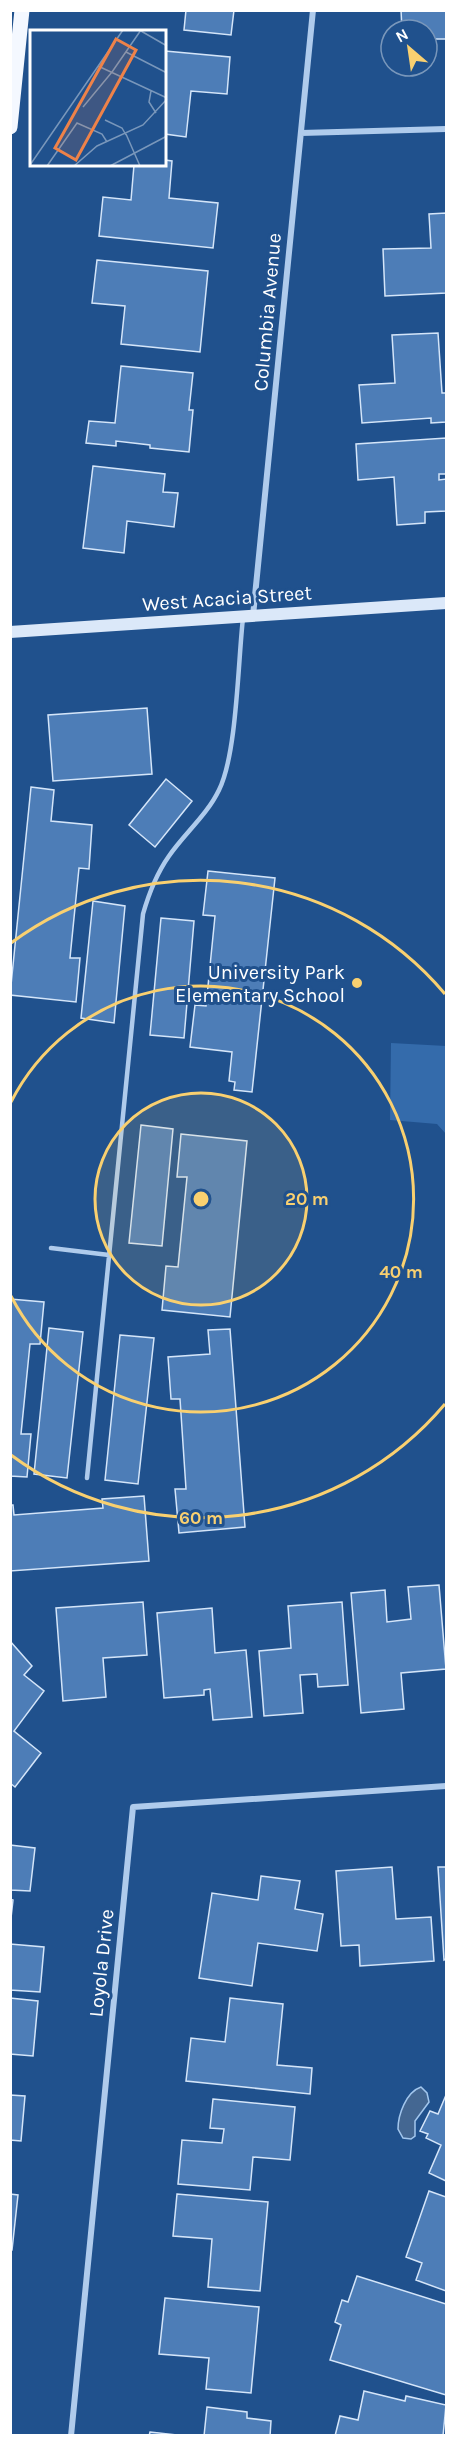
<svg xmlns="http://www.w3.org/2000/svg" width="457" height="2446" font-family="Karla,sans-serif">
<rect width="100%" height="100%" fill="#20518d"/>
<!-- green -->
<path fill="#346bab" d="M 391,1043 L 446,1046 L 446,1134 L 437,1124 L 390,1120 Z"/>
<!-- water -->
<path fill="#446792" stroke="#a2c6ed" stroke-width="1.5" d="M 421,2087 L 427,2093 L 429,2102 L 415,2121 L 415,2136 L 411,2139 L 403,2138 L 398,2129 C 398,2115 406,2092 421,2087 Z"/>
<!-- building -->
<path fill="#4d7db7" stroke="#d4e5f9" stroke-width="1.5" d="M 186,10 L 234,10 L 231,35 L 184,30 Z
M 401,10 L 446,10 L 446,39 L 431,39 L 431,51 L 427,51 L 427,30 L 402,30 Z
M 165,51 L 230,57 L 227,94 L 191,91 L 186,137 L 165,134 Z
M 165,160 L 172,161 L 169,198 L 218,203 L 213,248 L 99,236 L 103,197 L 131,200 L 134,165 L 165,165 Z
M 446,213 L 446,293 L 385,296 L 383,249 L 431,248 L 429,214 Z
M 97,260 L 208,271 L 200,352 L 121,344 L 125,306 L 92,303 Z
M 438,333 L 442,393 L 446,393 L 446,422 L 431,423 L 431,418 L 362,423 L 359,385 L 395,383 L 392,335 Z
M 121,366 L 193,373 L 189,410 L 193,410 L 189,452 L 150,448 L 150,445 L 116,441 L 116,446 L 86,443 L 89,421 L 115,423 Z
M 446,438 L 446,474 L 439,474 L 439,480 L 446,479 L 446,511 L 425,512 L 425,523 L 397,525 L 394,477 L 358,480 L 356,444 Z
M 93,466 L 165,474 L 163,492 L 178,493 L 174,527 L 127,521 L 124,553 L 83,548 Z
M 147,708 L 152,774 L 53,781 L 48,715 Z
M 166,779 L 192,801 L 155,847 L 129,825 Z
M 31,787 L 54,790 L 51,821 L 92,825 L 89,869 L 79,868 L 70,958 L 80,958 L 76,1002 L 10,995 Z
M 208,871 L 275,878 L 252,1092 L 234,1090 L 235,1082 L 229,1081 L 232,1052 L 190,1047 L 195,1005 L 206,1006 L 215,916 L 203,915 Z
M 93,901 L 125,906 L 114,1023 L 81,1018 Z
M 161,918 L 194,921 L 184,1038 L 150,1035 Z
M 141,1125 L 173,1129 L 162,1246 L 129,1243 Z
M 181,1134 L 247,1141 L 230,1317 L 162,1310 L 166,1266 L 178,1267 L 187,1177 L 177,1177 Z
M 10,1299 L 44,1302 L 40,1344 L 30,1344 L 21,1434 L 31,1434 L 27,1477 L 10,1476 Z
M 49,1328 L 83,1332 L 67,1478 L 34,1474 Z
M 230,1329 L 245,1527 L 179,1533 L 175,1489 L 186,1489 L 180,1399 L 171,1399 L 168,1357 L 210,1354 L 208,1330 Z
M 120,1335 L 154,1338 L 138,1484 L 105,1480 Z
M 144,1496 L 149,1561 L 10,1571 L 10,1505 L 13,1505 L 14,1515 L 103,1508 L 102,1499 Z
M 439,1585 L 446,1669 L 401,1673 L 404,1709 L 361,1713 L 351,1593 L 385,1590 L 387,1622 L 411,1619 L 408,1587 Z
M 143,1602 L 147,1655 L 103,1658 L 106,1697 L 63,1701 L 56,1608 Z
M 342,1602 L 348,1685 L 318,1687 L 317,1674 L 300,1675 L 303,1713 L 264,1716 L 259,1651 L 291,1648 L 288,1606 Z
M 212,1608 L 215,1653 L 246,1650 L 252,1717 L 213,1720 L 210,1689 L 204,1690 L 204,1695 L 164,1698 L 157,1613 Z
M 10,1641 L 32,1666 L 24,1675 L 44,1691 L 14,1731 L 41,1753 L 15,1787 L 10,1783 Z
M 10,1845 L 35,1848 L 30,1891 L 10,1890 Z
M 392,1867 L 396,1919 L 431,1917 L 434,1961 L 360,1966 L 359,1945 L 341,1946 L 336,1871 Z
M 438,1867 L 446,1867 L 446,1959 L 444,1960 Z
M 261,1876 L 300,1881 L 295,1909 L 323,1914 L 317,1951 L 258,1943 L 252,1986 L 199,1978 L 212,1893 L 258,1900 Z
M 10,1899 L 13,1900 L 10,1927 Z
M 10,1944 L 44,1947 L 40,1992 L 10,1990 Z
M 10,1998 L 38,2001 L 33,2056 L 10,2054 Z
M 230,1998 L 283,2004 L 277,2065 L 312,2068 L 310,2094 L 186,2081 L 191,2038 L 225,2042 Z
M 10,2095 L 25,2096 L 21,2141 L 10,2140 Z
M 446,2095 L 446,2181 L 429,2173 L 441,2145 L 426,2138 L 428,2134 L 420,2131 L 430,2111 L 438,2114 Z
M 213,2099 L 295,2107 L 290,2160 L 253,2157 L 250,2190 L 178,2184 L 182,2140 L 222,2143 L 224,2129 L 210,2128 Z
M 429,2191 L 446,2197 L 446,2291 L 416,2280 L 422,2263 L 406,2257 Z
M 10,2194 L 18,2195 L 12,2250 L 10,2250 Z
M 177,2194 L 268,2202 L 260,2291 L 208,2287 L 212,2239 L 173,2236 Z
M 357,2276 L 446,2304 L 446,2395 L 330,2360 L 341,2325 L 335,2322 L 342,2300 L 348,2302 Z
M 165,2298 L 259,2307 L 251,2393 L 206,2389 L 209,2358 L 159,2354 Z
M 364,2391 L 405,2401 L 406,2396 L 446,2405 L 443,2436 L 335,2436 L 340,2416 L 358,2420 Z
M 207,2407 L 247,2412 L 247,2418 L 271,2421 L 270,2436 L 204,2436 Z
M 150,2432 L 186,2436 L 149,2436 Z"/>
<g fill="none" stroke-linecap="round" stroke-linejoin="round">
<!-- lane -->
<path stroke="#afcbec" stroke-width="4.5" d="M 51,1248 L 109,1255
M 87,1478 L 143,914 C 149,893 157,873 169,856 C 185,833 207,815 219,790 C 237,754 238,661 243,618"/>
<!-- street -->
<path stroke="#afcbec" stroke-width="6" d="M 301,133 L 446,129
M 253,616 L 313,10
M 71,2436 L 133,1807 L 446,1786"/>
<!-- secondary -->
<path stroke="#dbe8f9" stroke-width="12" d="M 10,632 L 446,603"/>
<!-- primary -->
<path stroke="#f4f8ff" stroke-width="15" d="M 10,127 L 22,10"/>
</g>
<!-- distance rings -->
<circle cx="201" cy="1199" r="106" fill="#f9d070" fill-opacity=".12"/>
<g fill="none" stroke="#f9d070" stroke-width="3">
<circle cx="201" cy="1199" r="106"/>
<path d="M11 1102A213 213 0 1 1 11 1296"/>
<path d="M445 1404A319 319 0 0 1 11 1455M11 943A319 319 0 0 1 445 994"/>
</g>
<!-- markers -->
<circle fill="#f9d070" stroke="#20518d" stroke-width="2" cx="357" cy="983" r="6"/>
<g text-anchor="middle" stroke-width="6" stroke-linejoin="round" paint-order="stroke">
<!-- street labels -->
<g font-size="20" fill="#fff" stroke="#20518d">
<text transform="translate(267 312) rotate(-85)" y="7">Columbia Avenue</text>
<text transform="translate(227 598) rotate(-4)" y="7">West Acacia Street</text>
<text transform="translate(101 1963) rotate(-84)" y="7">Loyola Drive</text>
</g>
<!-- poi labels -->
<g font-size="20" fill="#fff" stroke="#20518d" text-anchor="end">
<text x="345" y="979">University Park<tspan x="345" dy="23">Elementary School</tspan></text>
</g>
</g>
<!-- overview -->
<g transform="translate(30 30)">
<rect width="136" height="136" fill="#20518d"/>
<path fill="none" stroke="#7997bb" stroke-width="1.5" d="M 111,1 L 137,16M 96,22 L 137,43M 68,36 L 137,68M 82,42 L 111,0M 121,61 L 119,72 L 126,83M 53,77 L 82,42M 75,90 L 92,98 L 96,105M 96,104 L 110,136M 0,135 L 93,0M 17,136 L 47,93 L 72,104 L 77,112M 44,136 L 67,116 L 113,95 L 137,69M 80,136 L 137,106"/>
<path fill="#ee8249" fill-opacity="0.15" stroke="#ee8249" stroke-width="3" d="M 86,9 L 106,20 L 46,130 L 25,118 Z"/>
<rect width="136" height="136" fill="none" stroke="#fff" stroke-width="3"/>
</g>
<circle cx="201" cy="1199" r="9" fill="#f9d070" stroke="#20518d" stroke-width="3"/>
<g font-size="18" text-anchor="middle" font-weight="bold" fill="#f9d070" stroke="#20518d" stroke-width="6" stroke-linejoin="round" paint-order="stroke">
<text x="307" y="1205">20 m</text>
<text x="401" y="1278">40 m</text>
<text x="201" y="1524">60 m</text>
</g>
<!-- border -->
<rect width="457" height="2446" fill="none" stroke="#ffffff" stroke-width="24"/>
<!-- north arrow -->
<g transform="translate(409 48) rotate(331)"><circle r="28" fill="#20518d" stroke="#7997bb" stroke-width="1.5"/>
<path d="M0-4.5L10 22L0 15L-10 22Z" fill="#f9d070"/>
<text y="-9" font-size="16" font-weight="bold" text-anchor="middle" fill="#ffffff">N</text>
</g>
</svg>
